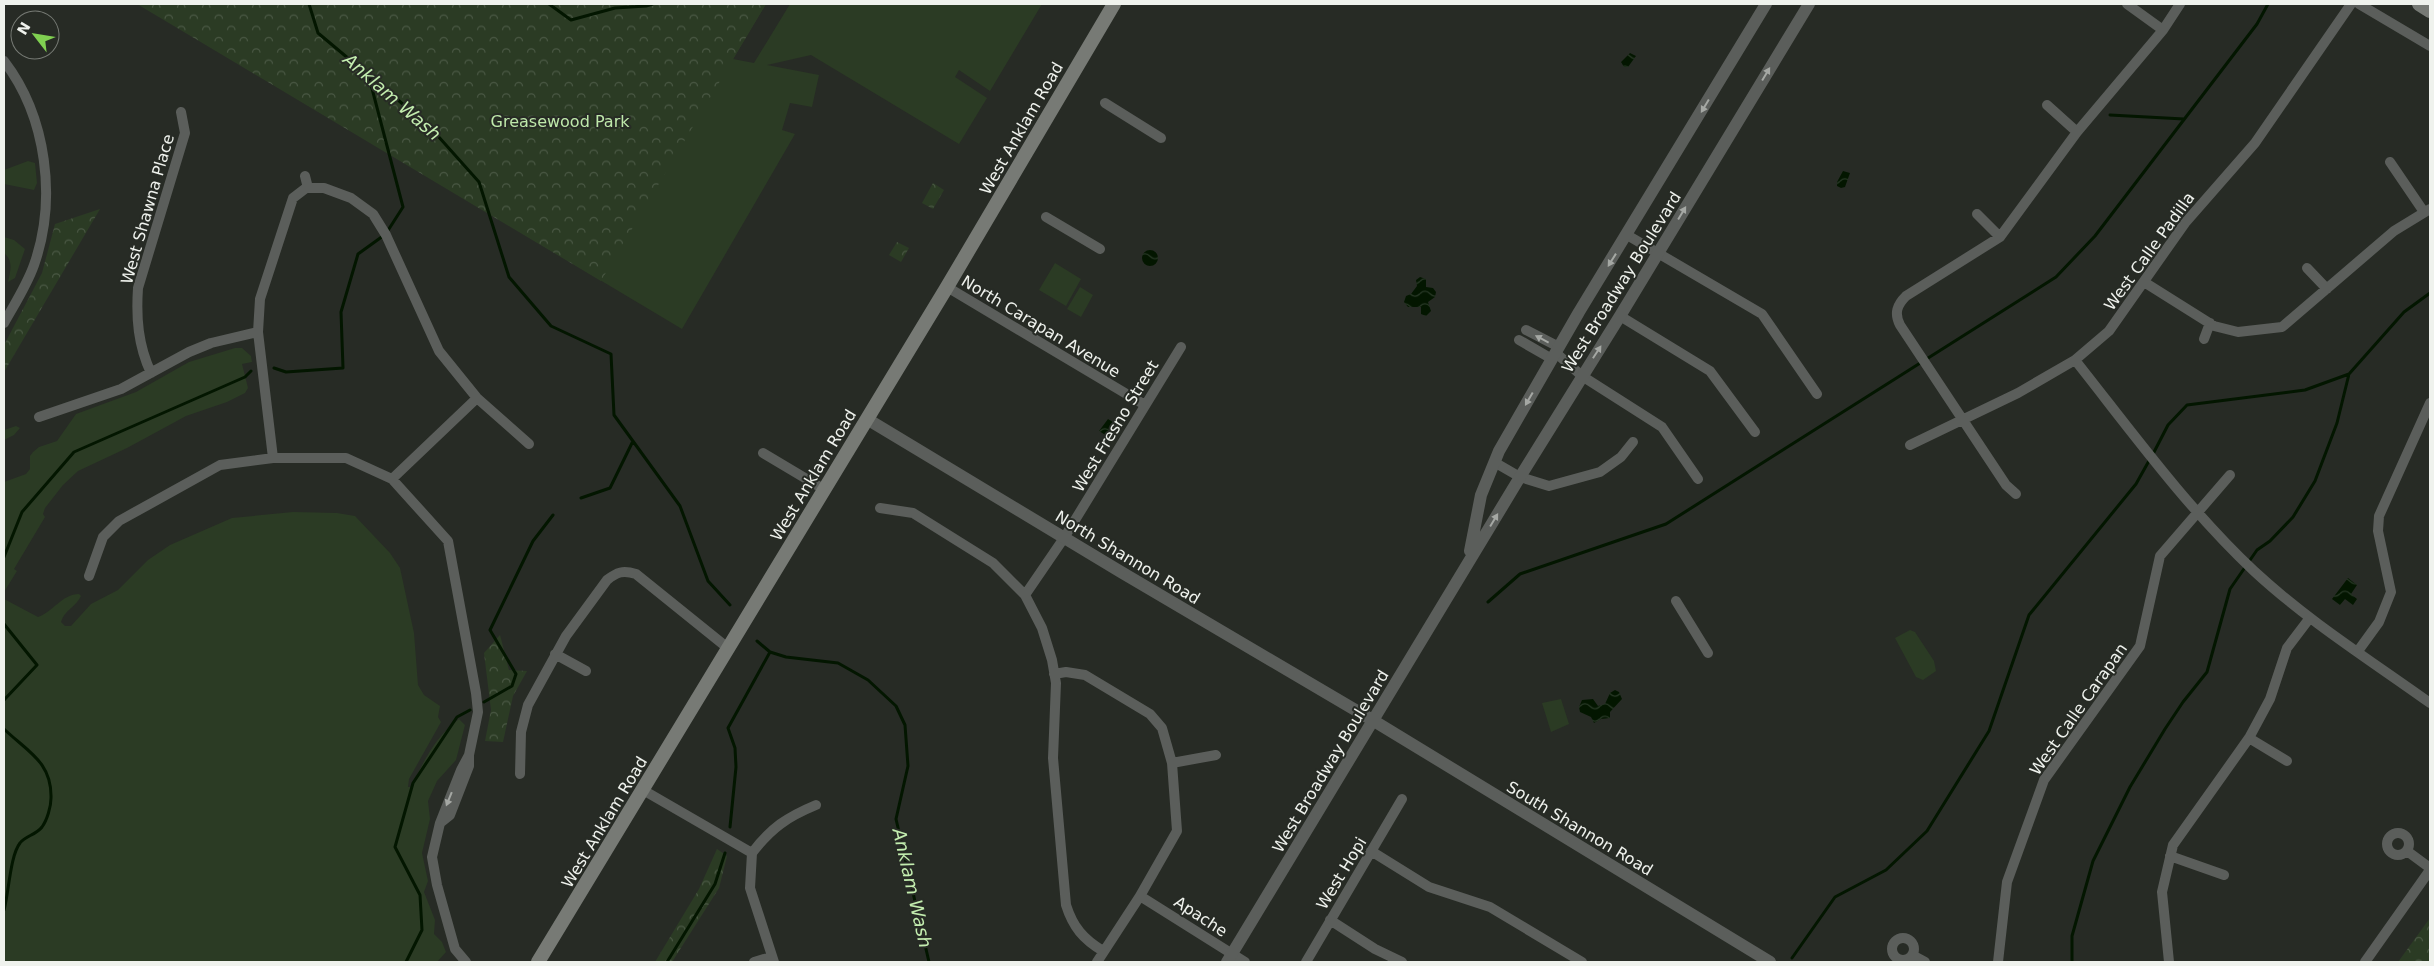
<svg xmlns="http://www.w3.org/2000/svg" width="2434" height="966" font-family="'DejaVu Sans',sans-serif">
<defs>
<pattern id="park-crowns" width="20" height="18" patternUnits="userSpaceOnUse" patternTransform="scale(1.25)"><rect width="20" height="18" fill="#2b3b24"/><path d="M2 6a3 3 0 1 1 6 0M12 15a3 3 0 1 1 6 0" fill="none" stroke="#4a5844"/></pattern>
<pattern id="water-waves" width="16" height="10" patternUnits="userSpaceOnUse" patternTransform="scale(1.25)"><rect width="16" height="10" fill="#031600"/><path d="M0 5q4-4 8 0t8 0" fill="none" stroke="#283826"/></pattern>
</defs>
<rect width="100%" height="100%" fill="#272b25"/>
<!-- green -->
<path fill="#2b3b24" d="M 138,4 L 766,4 L 733,59 L 754,63 L 790,4 L 1042,4 L 990,91 L 959,70 L 955,77 L 987,98 L 959,144 L 811,55 L 767,65 L 819,75 L 812,107 L 790,103 L 782,130 L 795,134 L 682,329 Z
M 28,161 L 35,163 L 37,183 L 34,190 L 4,184 L 4,170 Z
M 4,237 L 14,240 L 25,249 L 15,278 L 8,282 C 10,272 14,261 4,253 Z
M 1055,263 L 1081,279 L 1066,306 L 1039,290 Z
M 1080,287 L 1093,295 L 1081,317 L 1067,309 Z
M 235,348 L 242,348 L 251,356 L 252,362 L 242,364 L 248,388 L 245,393 L 227,402 L 186,416 L 127,448 L 78,471 L 63,485 L 45,508 L 43,514 L 45,517 L 14,569 L 17,571 L 4,592 L 4,482 L 26,474 L 30,469 L 30,456 L 33,452 L 39,447 L 57,441 L 76,414 L 136,392 L 189,362 Z
M 16,426 L 20,428 L 14,435 L 4,440 L 4,430 Z
M 293,512 L 337,513 L 355,516 L 390,553 L 400,568 L 414,633 L 418,685 L 424,695 L 440,706 L 438,717 L 441,722 L 409,779 L 408,787 L 411,787 C 424,761 435,737 459,719 L 465,725 L 456,760 L 437,781 L 428,801 L 430,819 L 422,853 L 428,881 L 424,892 L 435,920 L 434,934 L 442,942 L 446,952 L 437,962 L 4,962 L 4,599 L 38,617 C 53,612 62,594 79,594 L 81,596 C 76,607 64,610 61,622 L 65,626 L 71,626 L 91,604 L 118,590 L 148,560 L 170,545 L 232,518 Z
M 1910,630 L 1915,632 L 1934,661 L 1936,671 L 1923,680 L 1916,677 L 1895,638 Z
M 1561,699 L 1569,724 L 1551,732 L 1542,703 Z"/>
<!-- park -->
<path fill="url(#park-crowns)" d="M 137,4 L 766,4 L 601,281 Z
M 933,183 L 944,190 L 933,209 L 922,203 Z
M 100,209 L 4,372 L 4,345 L 42,273 L 55,224 Z
M 897,242 L 909,248 L 901,262 L 889,255 Z
M 500,635 L 509,670 L 527,671 L 513,696 L 503,742 L 485,741 L 491,710 L 484,653 Z
M 717,849 L 727,856 L 719,888 L 672,962 L 655,962 L 699,889 Z
M 2430,918 L 2430,962 L 2398,962 Z"/>
<!-- water -->
<path fill="url(#water-waves)" d="M 1630,53 L 1636,56 L 1628,67 L 1624,67 L 1621,62 Z
M 1843,171 L 1850,173 L 1845,187 L 1841,188 L 1837,186 L 1837,182 Z
M1142 258a8 8 0 1 1 16 0a8 8 0 1 1-16 0Z
M 1420,277 L 1426,279 L 1426,287 L 1433,288 L 1436,292 L 1435,297 L 1428,302 L 1431,311 L 1426,316 L 1421,314 L 1421,307 L 1408,307 L 1404,302 L 1406,296 L 1411,294 L 1417,286 L 1416,280 Z
M 1108,419 L 1113,422 L 1107,436 L 1099,431 Z
M 2348,578 L 2357,585 L 2351,594 L 2357,599 L 2353,605 L 2345,599 L 2340,605 L 2332,599 Z
M 1615,690 L 1619,692 L 1622,699 L 1610,712 L 1610,718 L 1601,719 L 1594,723 L 1591,717 L 1580,712 L 1579,707 L 1582,700 L 1593,699 L 1598,706 L 1605,704 L 1610,693 Z"/>
<g fill="none" stroke-linecap="round" stroke-linejoin="round">
<!-- stream -->
<path stroke="#031600" stroke-width="3" d="M 309,4 L 318,33 L 429,126 L 479,182 L 509,277 L 551,326 L 611,354 L 614,415 L 680,506 L 708,581 L 730,605
M 549,4 L 571,20 L 615,8 L 646,6 L 653,4
M 369,77 L 403,207 L 387,232
M 2110,115 L 2184,119
M 274,368 L 286,372 L 343,368 L 341,312 L 358,254 L 383,236
M 2153,454 L 2168,425 L 2187,405 L 2305,390 L 2349,374
M 581,498 L 610,488 L 633,441
M 4,557 L 22,512 L 74,452 L 245,377 L 251,371
M 1488,602 L 1520,574 L 1666,524 L 2056,277 L 2095,236 L 2257,24 L 2268,4
M 4,624 L 37,665 L 4,700
M 757,641 L 770,652 L 786,657 L 838,663 L 868,680 L 896,706 L 905,725 L 908,766 L 896,819 L 929,962
M 484,702 L 512,686 L 516,674 L 490,630 L 533,541 L 553,515
M 4,729 C 28,752 52,762 51,798 C 51,807 47,820 42,827 C 36,835 25,836 20,843 C 10,856 9,892 4,910
M 730,827 L 736,767 L 735,748 L 728,728 L 770,652
M 1792,958 L 1835,897 L 1886,870 L 1927,831 L 1989,731 L 2029,615 L 2136,484 L 2150,459
M 406,962 L 422,930 L 420,895 L 395,847 L 413,783 L 457,717 L 470,710
M 667,962 L 715,884 L 725,853
M 2072,962 L 2072,936 L 2093,861 L 2130,787 L 2165,729 L 2183,702 L 2207,672 L 2230,589 L 2257,550 L 2270,541 L 2293,517 L 2315,481 L 2337,423 L 2349,374 L 2404,312 L 2430,293"/>
<!-- minor -->
<path stroke="#5b5e5b" stroke-width="10" d="M 2127,4 L 2163,30
M 2359,4 L 2430,46
M 4,61 C 47,117 57,200 34,265 C 27,285 14,305 4,323
M 1105,103 L 1161,138
M 2047,105 L 2077,132
M 2390,162 L 2424,212
M 305,176 L 308,188
M 1977,214 L 2000,237
M 1046,217 L 1100,249
M 1627,235 L 1762,314 L 1817,394
M 2307,268 L 2327,289
M 2144,282 L 2214,326 L 2238,332 L 2282,327 L 2394,231 L 2430,209
M 947,287 L 1145,405
M 1620,316 L 1710,371 L 1755,432
M 1526,330 L 1559,347
M 2204,339 L 2210,323
M 1519,340 L 1552,359
M 1556,353 L 1582,376 L 1662,427 L 1698,479
M 2075,360 C 2132,432 2187,508 2254,571 C 2308,621 2370,660 2430,703
M 151,373 C 138,345 136,318 138,288 L 185,133 L 181,112
M 39,417 L 121,389 L 189,352 L 211,343 L 258,332
M 1910,445 L 2018,393 L 2075,360 L 2109,331 L 2185,223 L 2255,143 L 2351,4
M 763,453 L 825,490
M 273,458 L 258,332 L 260,299 L 293,198 L 306,188 L 324,188 L 351,198 L 373,214 L 386,235 L 439,351 L 477,398 L 529,444
M 1494,462 L 1520,477 L 1549,486 L 1600,472 L 1621,457 L 1633,442
M 392,479 L 477,398
M 2016,494 L 2006,485 L 1900,325 C 1894,313 1897,305 1906,296 L 2000,237 L 2077,132 L 2163,30 L 2180,4
M 880,508 L 913,513 L 993,563 L 1025,595 L 1042,628 L 1052,660 L 1056,683 L 1053,758 L 1066,905 C 1073,927 1083,939 1103,951
M 89,576 L 103,537 L 119,521 L 220,465 L 273,458 L 346,458 L 392,479 L 448,541 L 476,693 L 478,712 L 469,755 L 469,766 L 450,815 L 440,823 L 461,770 L 469,755
M 1025,595 L 1064,538 L 1181,347
M 1676,601 L 1708,653
M 2358,651 L 2379,622 L 2391,592 L 2378,531 L 2379,516 L 2430,403
M 555,654 L 586,671
M 1054,674 L 1066,672 L 1085,675 L 1150,714 L 1162,728 L 1172,763 L 1177,831 L 1140,896 L 1097,962
M 2249,738 L 2287,761
M 1172,763 L 1216,755
M 520,774 L 521,732 L 528,705 L 566,636 L 607,580 C 617,572 623,570 636,574 L 729,649
M 643,790 L 752,853
M 440,823 L 432,857 L 437,885 L 455,949 L 466,962
M2387 844a11 11 0 1 1 22 0a11 11 0 1 1-22 0Z
M 1371,851 L 1429,887 L 1490,907 L 1582,962
M 2407,851 L 2430,868
M 752,853 L 750,888 L 774,962
M 752,853 C 771,828 787,817 816,805
M 2170,856 L 2224,875
M 1140,896 L 1245,962
M 1330,920 L 1375,949 L 1402,962
M1892 949a11 11 0 1 1 22 0a11 11 0 1 1-22 0Z
M 1912,955 L 1925,962
M 754,962 L 771,957
M 1306,962 L 1402,799
M 1998,962 L 2007,882 L 2044,780 L 2140,646 L 2160,556 L 2230,475
M 2169,962 L 2162,892 L 2173,845 L 2249,738 L 2270,699 L 2287,648 L 2309,619
M 2365,962 L 2430,870"/>
<!-- tertiary -->
<path stroke="#5b5e5b" stroke-width="12" d="M 867,419 L 1121,572 L 1374,721 L 1770,962
M 1470,551 L 1481,495 L 1499,451 L 1579,312 L 1766,4
M 1227,962 L 1520,477 L 1620,316 L 1809,4"/>
<!-- secondary -->
<path stroke="#777a75" stroke-width="14" d="M 2419,4 L 2430,11
M 538,962 L 947,287 L 1114,4"/>
</g>
<!-- one-way arrows -->
<defs><path id="oneway-solid" d="M-6-.8H1V-3.2L6.5 0L1 3.2V.8H-6Z" transform="scale(1.25)"/></defs>
<g fill="#a5a8a4">
<use href="#oneway-solid" transform="translate(1766 74) rotate(-59)"/>
<use href="#oneway-solid" transform="translate(1705 106) rotate(121)"/>
<use href="#oneway-solid" transform="translate(1682 213) rotate(-59)"/>
<use href="#oneway-solid" transform="translate(1612 260) rotate(122)"/>
<use href="#oneway-solid" transform="translate(1542 339) rotate(-152)"/>
<use href="#oneway-solid" transform="translate(1597 352) rotate(-57)"/>
<use href="#oneway-solid" transform="translate(1529 399) rotate(120)"/>
<use href="#oneway-solid" transform="translate(1494 520) rotate(-59)"/>
<use href="#oneway-solid" transform="translate(449 799) rotate(112)"/>
</g>
<g text-anchor="middle" stroke-width="4" stroke-linejoin="round" paint-order="stroke">
<!-- park labels -->
<g font-size="16" fill="#bee8aa" stroke="#272b25">
<text x="560" y="127">Greasewood Park</text>
</g>
<!-- street labels -->
<g font-size="16" fill="#eff2ed" stroke="#272b25">
<text transform="translate(1021 128) rotate(-60)" y="6">West Anklam Road</text>
<text transform="translate(147 209) rotate(-74)" y="6">West Shawna Place</text>
<text transform="translate(2149 251) rotate(-54)" y="6">West Calle Padilla</text>
<text transform="translate(1621 282) rotate(-58)" y="6">West Broadway Boulevard</text>
<text transform="translate(1041 326) rotate(31)" y="6">North Carapan Avenue</text>
<text transform="translate(1115 426) rotate(-59)" y="6">West Fresno Street</text>
<text transform="translate(813 475) rotate(-59)" y="6">West Anklam Road</text>
<text transform="translate(1128 557) rotate(31)" y="6">North Shannon Road</text>
<text transform="translate(2078 709) rotate(-55)" y="6">West Calle Carapan</text>
<text transform="translate(1330 761) rotate(-59)" y="6">West Broadway Boulevard</text>
<text transform="translate(604 822) rotate(-59)" y="6">West Anklam Road</text>
<text transform="translate(1580 828) rotate(31)" y="6">South Shannon Road</text>
<text transform="translate(1341 873) rotate(-59)" y="6">West Hopi</text>
<text transform="translate(1201 916) rotate(33)" y="6">Apache</text>
</g>
<!-- water labels -->
<g font-size="18" font-style="italic" fill="#c3edaf" stroke="#272b25">
<text transform="translate(392 97) rotate(41)" y="6">Anklam Wash</text>
<text transform="translate(912 888) rotate(77)" y="6">Anklam Wash</text>
</g>
</g>
<!-- border -->
<rect width="2434" height="966" fill="none" stroke="#eff2ed" stroke-width="10"/>
<!-- north arrow -->
<g transform="translate(35 35) rotate(301)"><circle r="24" fill="#272b25" stroke="#777b75"/>
<path d="M0-4L9 19L0 12L-9 19Z" fill="#80d051"/>
<text y="-8" font-size="14" font-weight="bold" text-anchor="middle" fill="#eff2ed">N</text>
</g>
</svg>
